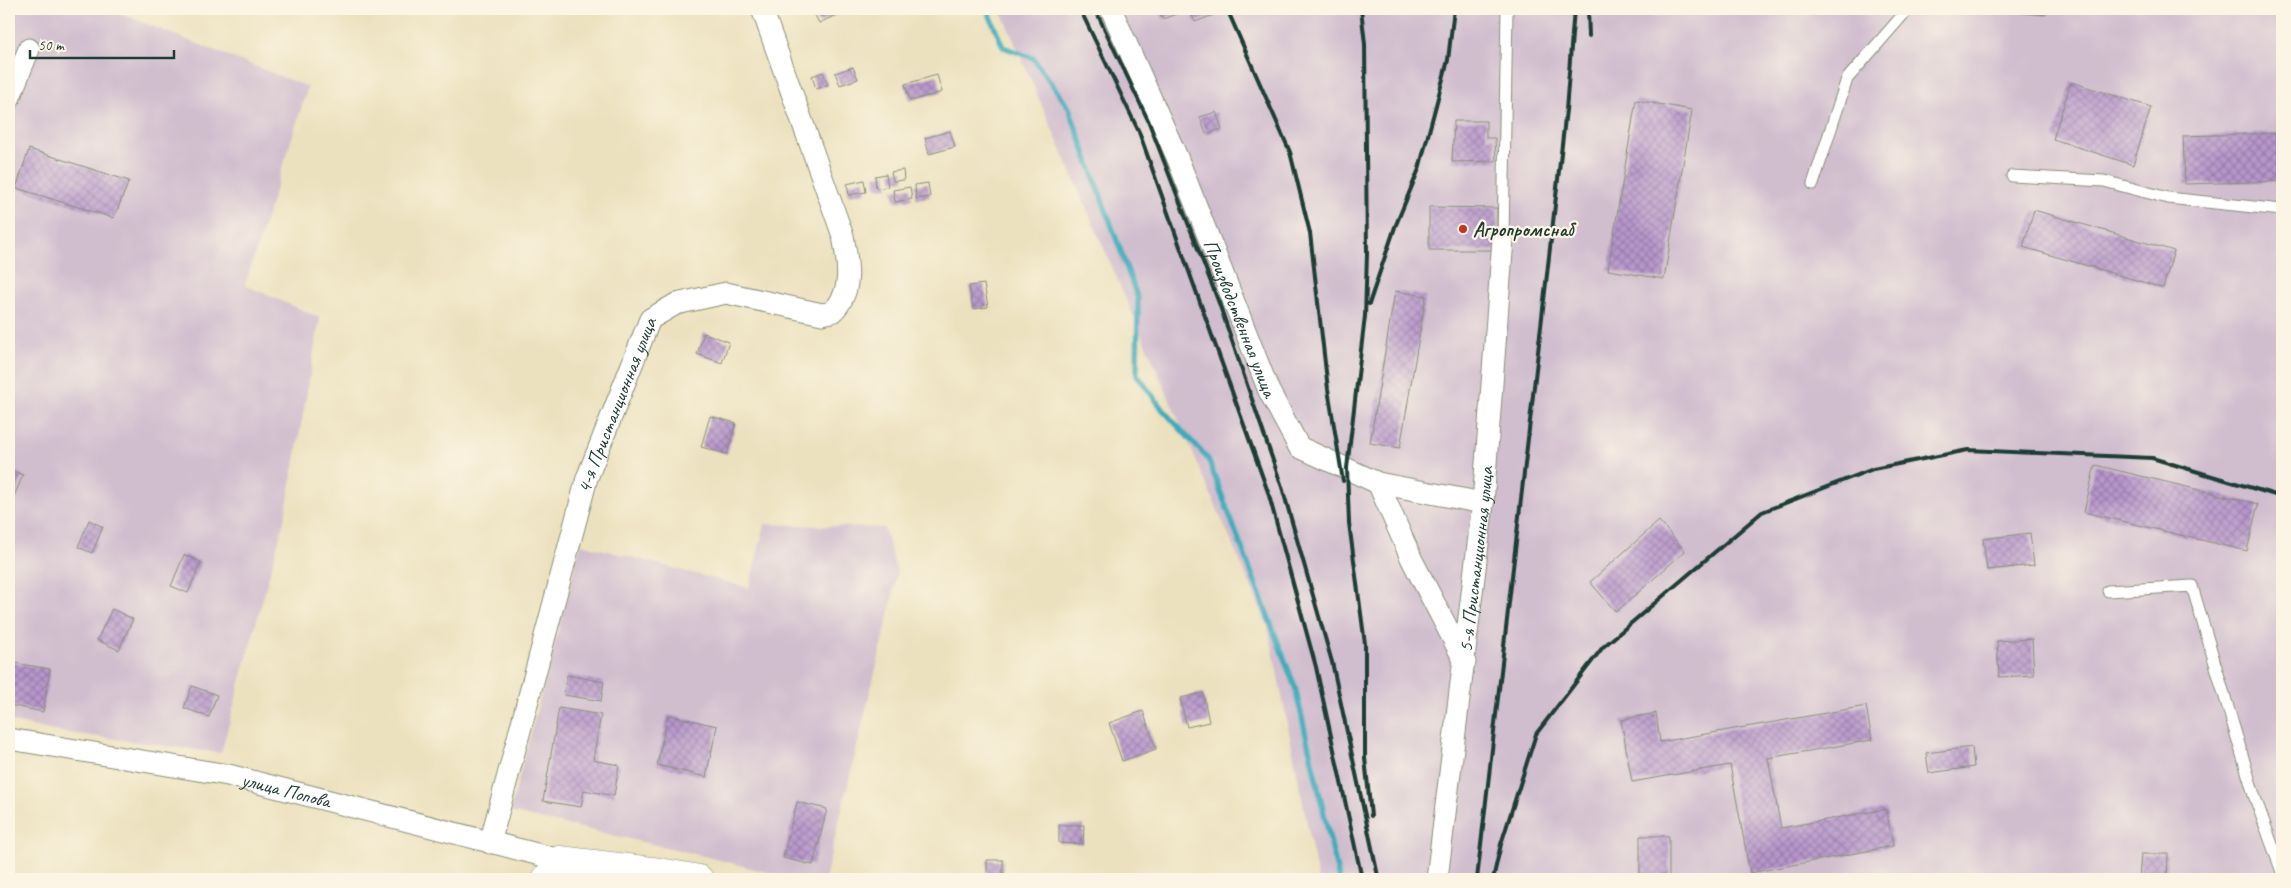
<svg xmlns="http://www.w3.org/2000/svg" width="2291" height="888" font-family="Caveat,sans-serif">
<defs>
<pattern id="building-cross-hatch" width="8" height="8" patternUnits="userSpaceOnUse" patternTransform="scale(1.25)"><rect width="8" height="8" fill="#b796cc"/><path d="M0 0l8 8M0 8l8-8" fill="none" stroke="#947ca6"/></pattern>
</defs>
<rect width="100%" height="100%" fill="#fcf5e5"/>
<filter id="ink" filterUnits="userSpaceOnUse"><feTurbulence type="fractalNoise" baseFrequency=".02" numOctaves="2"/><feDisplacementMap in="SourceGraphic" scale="10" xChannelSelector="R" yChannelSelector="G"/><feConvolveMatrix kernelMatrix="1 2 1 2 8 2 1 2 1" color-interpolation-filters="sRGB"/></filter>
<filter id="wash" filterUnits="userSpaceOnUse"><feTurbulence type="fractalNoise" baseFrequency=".0096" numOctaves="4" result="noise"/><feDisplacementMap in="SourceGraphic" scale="20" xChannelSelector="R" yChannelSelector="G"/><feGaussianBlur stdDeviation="1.12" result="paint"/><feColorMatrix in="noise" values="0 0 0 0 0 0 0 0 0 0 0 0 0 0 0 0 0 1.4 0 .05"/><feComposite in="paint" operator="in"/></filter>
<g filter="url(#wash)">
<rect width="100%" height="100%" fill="#ece1be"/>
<!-- industrial -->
<path fill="#d0bdce" d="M 9,9 L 108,9 L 308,87 L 245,285 L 320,318 L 285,517 L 221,753 L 54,731 L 9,721 Z
M 1000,9 L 2282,9 L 2282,879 L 1318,879 L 1268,626 Z
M 765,524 L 884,528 L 897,572 L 890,611 L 825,879 L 795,879 L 687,852 L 510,812 L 581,544 L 749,588 Z"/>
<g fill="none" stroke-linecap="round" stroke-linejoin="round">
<!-- stream -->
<path stroke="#3dabbb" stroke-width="5.5" d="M 987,9 L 1003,47 L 1033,58 L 1069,108 L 1138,299 L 1137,375 L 1163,410 L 1208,459 L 1295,687 L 1339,879"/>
</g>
<g id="blocks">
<!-- building -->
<path fill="url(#building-cross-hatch)" d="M 822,9 L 832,9 L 836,15 L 819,23 L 814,13 Z
M 1159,9 L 1189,9 L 1163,19 Z
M 1189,9 L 1214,9 L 1216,14 L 1195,22 Z
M 2006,9 L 2047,9 L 2046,15 L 2005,11 Z
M 2185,9 L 2225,9 L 2225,10 L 2185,12 Z
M 853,67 L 858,79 L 840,85 L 835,73 Z
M 823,72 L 828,85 L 816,89 L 812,76 Z
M 937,75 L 942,92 L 910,101 L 905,84 Z
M 2071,82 L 2151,107 L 2133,165 L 2053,139 Z
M 1636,100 L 1692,110 L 1664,279 L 1608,270 Z
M 1216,112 L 1222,129 L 1206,134 L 1200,117 Z
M 1454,121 L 1486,121 L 1486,138 L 1495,138 L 1496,161 L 1452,162 Z
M 950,131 L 955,147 L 929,154 L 925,138 Z
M 2282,133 L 2282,181 L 2185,184 L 2183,136 Z
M 29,149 L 129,181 L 114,218 L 16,188 Z
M 903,170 L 904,180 L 893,181 L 891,172 Z
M 886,174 L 888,187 L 876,188 L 875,176 Z
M 864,180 L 866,192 L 849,195 L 847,184 Z
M 928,183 L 930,197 L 916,199 L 915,185 Z
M 910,187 L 912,199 L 895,202 L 893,190 Z
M 1429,207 L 1497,208 L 1497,250 L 1429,250 Z
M 2034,210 L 2174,251 L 2163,288 L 2023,247 Z
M 984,284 L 988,307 L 973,309 L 969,286 Z
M 1395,291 L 1426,296 L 1400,448 L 1370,443 Z
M 704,333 L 729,342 L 722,363 L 697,354 Z
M 710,416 L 736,423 L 727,454 L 701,447 Z
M 2095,465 L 2258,504 L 2247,551 L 2084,512 Z
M 9,469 L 23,475 L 9,508 Z
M 89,520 L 103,527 L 92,553 L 78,547 Z
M 1659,521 L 1685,551 L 1616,612 L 1590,582 Z
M 2030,533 L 2034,565 L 1987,570 L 1983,539 Z
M 184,555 L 201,562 L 188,593 L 171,586 Z
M 112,609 L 133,619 L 119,650 L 97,640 Z
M 2032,639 L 2034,675 L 1999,677 L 1997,641 Z
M 9,662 L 50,669 L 43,712 L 9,705 Z
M 567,675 L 604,682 L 601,701 L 564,695 Z
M 192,686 L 217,695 L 209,717 L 184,708 Z
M 1203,693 L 1209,722 L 1187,727 L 1180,698 Z
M 1866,706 L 1872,740 L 1768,758 L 1781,828 L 1886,809 L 1893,846 L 1750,873 L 1730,765 L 1632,782 L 1621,720 L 1656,713 L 1660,742 Z
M 559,708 L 601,715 L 593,760 L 619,765 L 614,796 L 584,790 L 581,807 L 543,801 Z
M 1143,711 L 1156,749 L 1122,761 L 1109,723 Z
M 668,715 L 717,726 L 706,777 L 657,765 Z
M 1972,747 L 1974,767 L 1929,773 L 1926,753 Z
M 797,802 L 827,809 L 813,865 L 783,858 Z
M 1059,825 L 1084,825 L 1083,844 L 1059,843 Z
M 1640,836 L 1669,836 L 1669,879 L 1640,879 Z
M 2141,854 L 2168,854 L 2167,879 L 2139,879 Z
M 987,860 L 1003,860 L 1003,879 L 987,879 Z"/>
</g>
</g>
<g filter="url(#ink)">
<use href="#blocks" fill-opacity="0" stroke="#868f79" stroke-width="1"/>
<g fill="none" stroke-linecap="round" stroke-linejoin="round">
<defs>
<path id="lane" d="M 2012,176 L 2104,181 L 2168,198 L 2282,210
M 1813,184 L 1847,79 L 1908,9
M 1503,239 L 1507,9
M 2108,591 L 2192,586 L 2254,795 L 2282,872"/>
<g id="street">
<path id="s1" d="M 1111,9 L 1177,157 L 1269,391 L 1299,447 L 1378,483 L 1483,503"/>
<path d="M 9,99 L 29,49"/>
<path d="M 1378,483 L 1412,560 L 1465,662"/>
<path id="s2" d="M 9,739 L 228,775 L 560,860"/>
<path id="s3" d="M 490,843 L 587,478 L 650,319 L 676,304 L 726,293 L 822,314 L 832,312 C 854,292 848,263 843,236 L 762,9"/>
<path id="s4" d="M 1437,879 L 1483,503 L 1503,239"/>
</g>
<path id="secondary" d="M 546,879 L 560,860 L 660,872 L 699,879"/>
</defs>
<!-- lane casing -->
<use href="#lane" stroke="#868f79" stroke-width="13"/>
<!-- street casing -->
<use href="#street" stroke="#868f79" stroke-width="23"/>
<!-- secondary casing -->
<use href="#secondary" stroke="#868f79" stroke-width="29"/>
<!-- lane -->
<use href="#lane" stroke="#fff" stroke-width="11"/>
<!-- street -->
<use href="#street" stroke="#fff" stroke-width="21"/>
<!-- secondary -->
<use href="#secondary" stroke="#fff" stroke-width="28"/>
<!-- rail -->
<path stroke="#1f3d34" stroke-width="4" d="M 1080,9 L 1139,132 L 1268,492 L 1316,667 L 1362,879
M 1095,9 L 1148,120 L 1219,303 L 1282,487 L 1332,662 L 1378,876
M 1227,9 L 1290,152 L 1310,233 L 1328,389 L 1343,481
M 1361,9 L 1365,44 L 1367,254 L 1365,316 L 1347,468 L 1349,523 L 1365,644 L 1365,758 L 1371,816
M 1588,9 L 1589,36
M 1369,304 L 1395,227 L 1419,169 L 1448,60 L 1454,9
M 1477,879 L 1566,110 L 1574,9
M 1493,879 L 1501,844 L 1536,734 L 1603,647 L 1762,512 L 1873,469 L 1968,450 L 2152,458 L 2282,497"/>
</g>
</g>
<!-- markers -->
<circle fill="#c8321e" stroke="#fcf5e5" stroke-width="2" cx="1463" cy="229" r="5"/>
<g text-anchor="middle" stroke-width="4.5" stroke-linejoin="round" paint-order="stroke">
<!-- poi labels -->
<g font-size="20" font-weight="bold" fill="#1f3d34" stroke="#fcf5e5" text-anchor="start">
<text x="1473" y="236">Агропромснаб</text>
</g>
<!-- street labels -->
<g font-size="20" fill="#1f3d34" stroke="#fcf5e5">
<text dy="7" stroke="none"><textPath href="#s1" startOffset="335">Производственная улица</textPath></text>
<text dy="7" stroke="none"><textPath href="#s3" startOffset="456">4-я Пристанционная улица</textPath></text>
<text dy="7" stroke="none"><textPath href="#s4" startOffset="322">5-я Пристанционная улица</textPath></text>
<text dy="7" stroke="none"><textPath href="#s2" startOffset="282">улица Попова</textPath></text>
</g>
</g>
<!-- margin -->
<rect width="2291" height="888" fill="none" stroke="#fcf5e5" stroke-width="30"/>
<!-- scale -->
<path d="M30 50v8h144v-8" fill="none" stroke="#1f3d34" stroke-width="2.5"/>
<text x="38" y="50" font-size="15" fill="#1f3d34" stroke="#fcf5e5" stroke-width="4" paint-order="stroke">50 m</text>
</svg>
